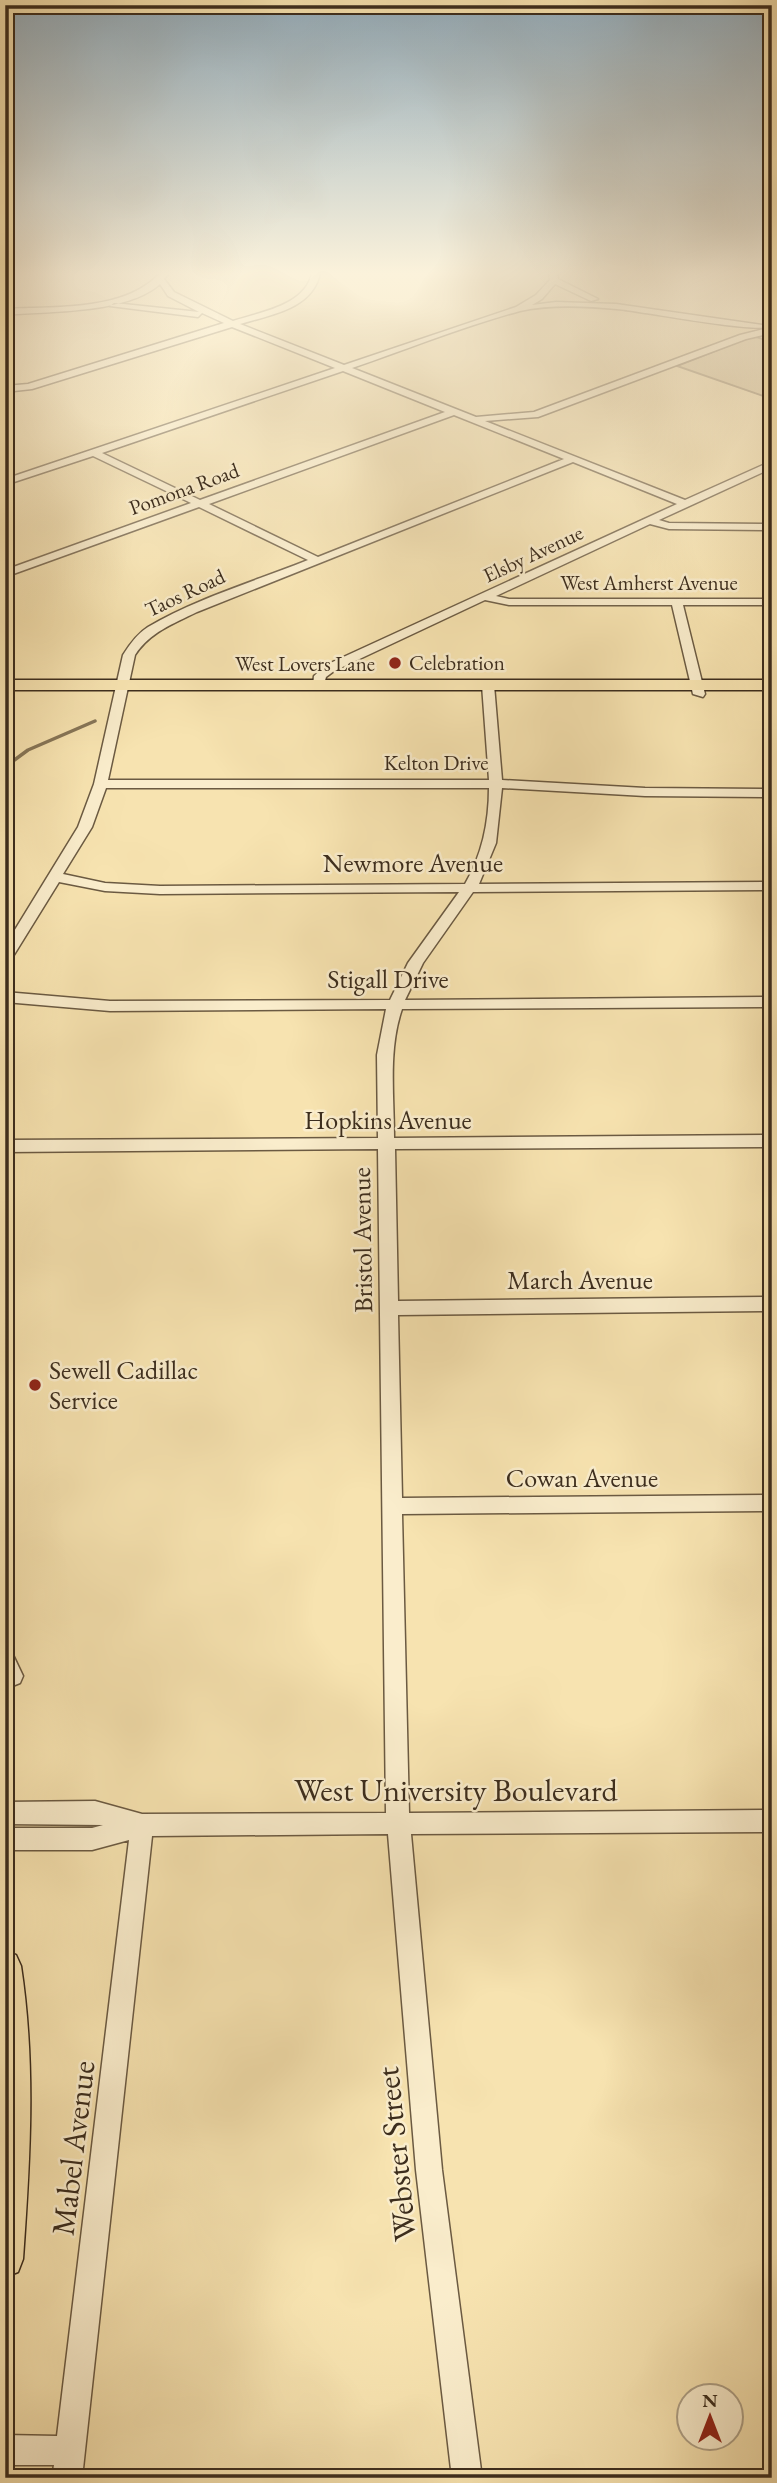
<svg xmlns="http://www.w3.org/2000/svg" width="777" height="2483" font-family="'EB Garamond',serif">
<rect width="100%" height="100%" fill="#f7e3b0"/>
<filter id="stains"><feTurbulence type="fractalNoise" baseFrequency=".00286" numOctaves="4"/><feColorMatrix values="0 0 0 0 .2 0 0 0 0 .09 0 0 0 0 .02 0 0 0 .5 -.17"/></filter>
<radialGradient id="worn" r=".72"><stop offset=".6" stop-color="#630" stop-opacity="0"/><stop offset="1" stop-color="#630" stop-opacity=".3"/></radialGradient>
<!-- green -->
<path fill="#d7c497" stroke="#8a785a" stroke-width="2" d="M 753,336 L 772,342 L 772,399 L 677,366 Z"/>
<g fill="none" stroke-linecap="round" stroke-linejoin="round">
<!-- stream -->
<path stroke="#867557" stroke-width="3.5" d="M 5,767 L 28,750 L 95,721"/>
<defs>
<path id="minor" d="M 160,273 L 169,273 L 164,279 L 174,292 L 233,321 C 260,312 305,306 312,273 L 320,273 C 313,309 270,315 240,324 L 344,365 L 516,307 L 536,295 L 550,280 L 549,273 L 557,273 L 558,279 L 598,299 L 591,301 L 555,284 L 542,299 L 532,305 L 556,302 L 616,304 L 770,326 C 758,334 641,311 617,309 C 586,306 550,304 520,311 C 464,326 408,349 352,368 L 476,417 L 534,412 L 740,335 L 772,327 L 772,333 L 746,339 L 538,417 L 485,421 L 685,500 L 772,461 L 772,468 L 659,520 L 669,523 L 772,524 L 772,530 L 669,529 L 650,524 L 496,596 L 509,599 L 772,599 L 772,605 L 683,605 L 705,694 L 703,697 L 693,694 L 672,605 L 509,605 L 485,600 L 334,671 L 326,677 L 323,688 L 313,685 L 314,676 L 326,665 L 677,504 L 573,462 L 197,612 C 173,624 150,632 135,655 L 108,780 L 489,780 L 482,685 L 488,681 L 494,685 L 502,780 L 645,788 L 772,789 L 772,797 L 645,796 L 502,788 L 496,843 L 479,884 L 772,882 L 772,890 L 473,892 L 423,963 L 405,1000 L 772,997 L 772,1007 L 402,1009 C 388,1050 394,1095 394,1138 L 772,1135 L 772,1147 L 395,1149 L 398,1301 L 772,1297 L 772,1311 L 398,1315 L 402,1498 L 772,1495 L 772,1511 L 402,1514 L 409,1813 L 772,1810 L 772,1832 L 411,1834 L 442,2170 L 482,2478 L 452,2478 L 416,2170 L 388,1834 L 152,1836 L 82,2478 L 52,2478 L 54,2465 L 5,2465 L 5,2435 L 57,2436 L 129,1840 L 92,1850 L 5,1850 L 5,1828 L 92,1828 L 103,1825 L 5,1824 L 5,1802 L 95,1801 L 142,1814 L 386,1813 L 378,1149 L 5,1152 L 5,1140 L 378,1138 L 377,1055 L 386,1009 L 110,1011 L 5,1002 L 5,992 L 110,1001 L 390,1000 L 408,963 L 459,892 L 160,894 L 105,891 L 59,882 L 12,958 L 5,962 L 5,946 L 78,827 L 94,784 L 123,655 C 130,644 137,634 148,627 C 197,598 256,581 308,560 L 199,507 L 5,577 L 5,570 L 191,503 L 93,456 L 5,485 L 5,479 L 335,368 L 232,327 L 32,389 L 5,392 L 5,386 L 28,384 L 224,323 L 202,313 L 198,317 L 110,306 L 114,303 L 199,312 L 168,296 L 160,284 C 127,314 48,311 5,315 L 5,309 C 54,306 125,312 160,273 ZM 343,371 L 445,412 L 200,500 L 102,453 ZM 454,415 L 564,459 L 318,557 L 209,504 ZM 106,788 L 489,788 C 489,822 482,855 465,884 L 160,886 L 105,883 L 63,874 L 92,827 Z
M 5,1653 L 13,1655 L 23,1676 L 20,1683 L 5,1689 Z"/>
<path id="major" d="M 5,680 L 772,680 L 772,690 L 5,690 Z
M 5,1950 L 16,1955 L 21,1966 C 36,2064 30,2161 23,2259 L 18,2272 L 5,2277 Z"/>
</defs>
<!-- minor casing -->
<use href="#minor" stroke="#6b5a42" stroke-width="3"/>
<!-- major casing -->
<use href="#major" stroke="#3c2d1d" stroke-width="3"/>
<!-- minor -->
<use href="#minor" fill="#faedcc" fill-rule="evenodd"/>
<!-- major -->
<use href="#major" fill="#f7e3b0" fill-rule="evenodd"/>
</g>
<!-- sky -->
<linearGradient id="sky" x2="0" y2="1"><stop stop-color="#94aebe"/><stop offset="0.44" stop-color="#fbf2db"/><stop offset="1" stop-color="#fbf2db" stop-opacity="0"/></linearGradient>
<rect width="777" height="621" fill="url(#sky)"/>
<!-- markers -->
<g fill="#8f2418" stroke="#faedcc" stroke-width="2.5">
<circle cx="395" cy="663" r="7"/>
<circle cx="35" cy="1385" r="7"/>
</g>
<g text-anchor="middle" stroke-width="5" stroke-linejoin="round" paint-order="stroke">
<!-- far-street labels -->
<g font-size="21" fill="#3c2d1d" stroke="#faedcc">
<text transform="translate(184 489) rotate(-20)" y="7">Pomona Road</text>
<text transform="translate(533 554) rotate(-25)" y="7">Elsby Avenue</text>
<text x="649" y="590">West Amherst Avenue</text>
<text transform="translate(185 593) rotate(-25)" y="7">Taos Road</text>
<text x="305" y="671">West Lovers Lane</text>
<text x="436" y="770">Kelton Drive</text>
</g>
<!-- far-poi labels -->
<g font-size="21" fill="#3c2d1d" stroke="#faedcc" text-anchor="start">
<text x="409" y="670">Celebration</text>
</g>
<!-- street labels -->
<g font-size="26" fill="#3c2d1d" stroke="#faedcc">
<text x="413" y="872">Newmore Avenue</text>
<text x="388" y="988">Stigall Drive</text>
<text x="388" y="1129">Hopkins Avenue</text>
<text transform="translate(362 1240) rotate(-91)" y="9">Bristol Avenue</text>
<text x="580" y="1289">March Avenue</text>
<text x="582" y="1487">Cowan Avenue</text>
</g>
<!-- poi labels -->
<g font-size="26" fill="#3c2d1d" stroke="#faedcc" text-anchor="start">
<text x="49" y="1379">Sewell Cadillac<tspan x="49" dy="30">Service</tspan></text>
</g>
<!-- near-street labels -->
<g font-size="32" fill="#3c2d1d" stroke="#faedcc">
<text x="456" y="1801">West University Boulevard</text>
<text transform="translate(73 2148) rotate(-83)" y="11">Mabel Avenue</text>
<text transform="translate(396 2154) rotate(-96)" y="11">Webster Street</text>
</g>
</g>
<!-- margin -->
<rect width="777" height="2483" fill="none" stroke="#f7e3b0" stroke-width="28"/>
<rect x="7" y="7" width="763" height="2469" fill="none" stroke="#3c2d1d" stroke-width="3.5"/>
<rect x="14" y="14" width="749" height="2455" fill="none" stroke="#3c2d1d" stroke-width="2"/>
<!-- north arrow -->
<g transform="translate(710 2417)"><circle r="33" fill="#faedcc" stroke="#aea086" stroke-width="2"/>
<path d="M0-5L12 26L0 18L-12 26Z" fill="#8f2418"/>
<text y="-10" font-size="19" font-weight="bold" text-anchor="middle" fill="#3c2d1d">N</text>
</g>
<rect width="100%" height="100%" filter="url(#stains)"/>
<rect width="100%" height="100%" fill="url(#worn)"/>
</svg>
